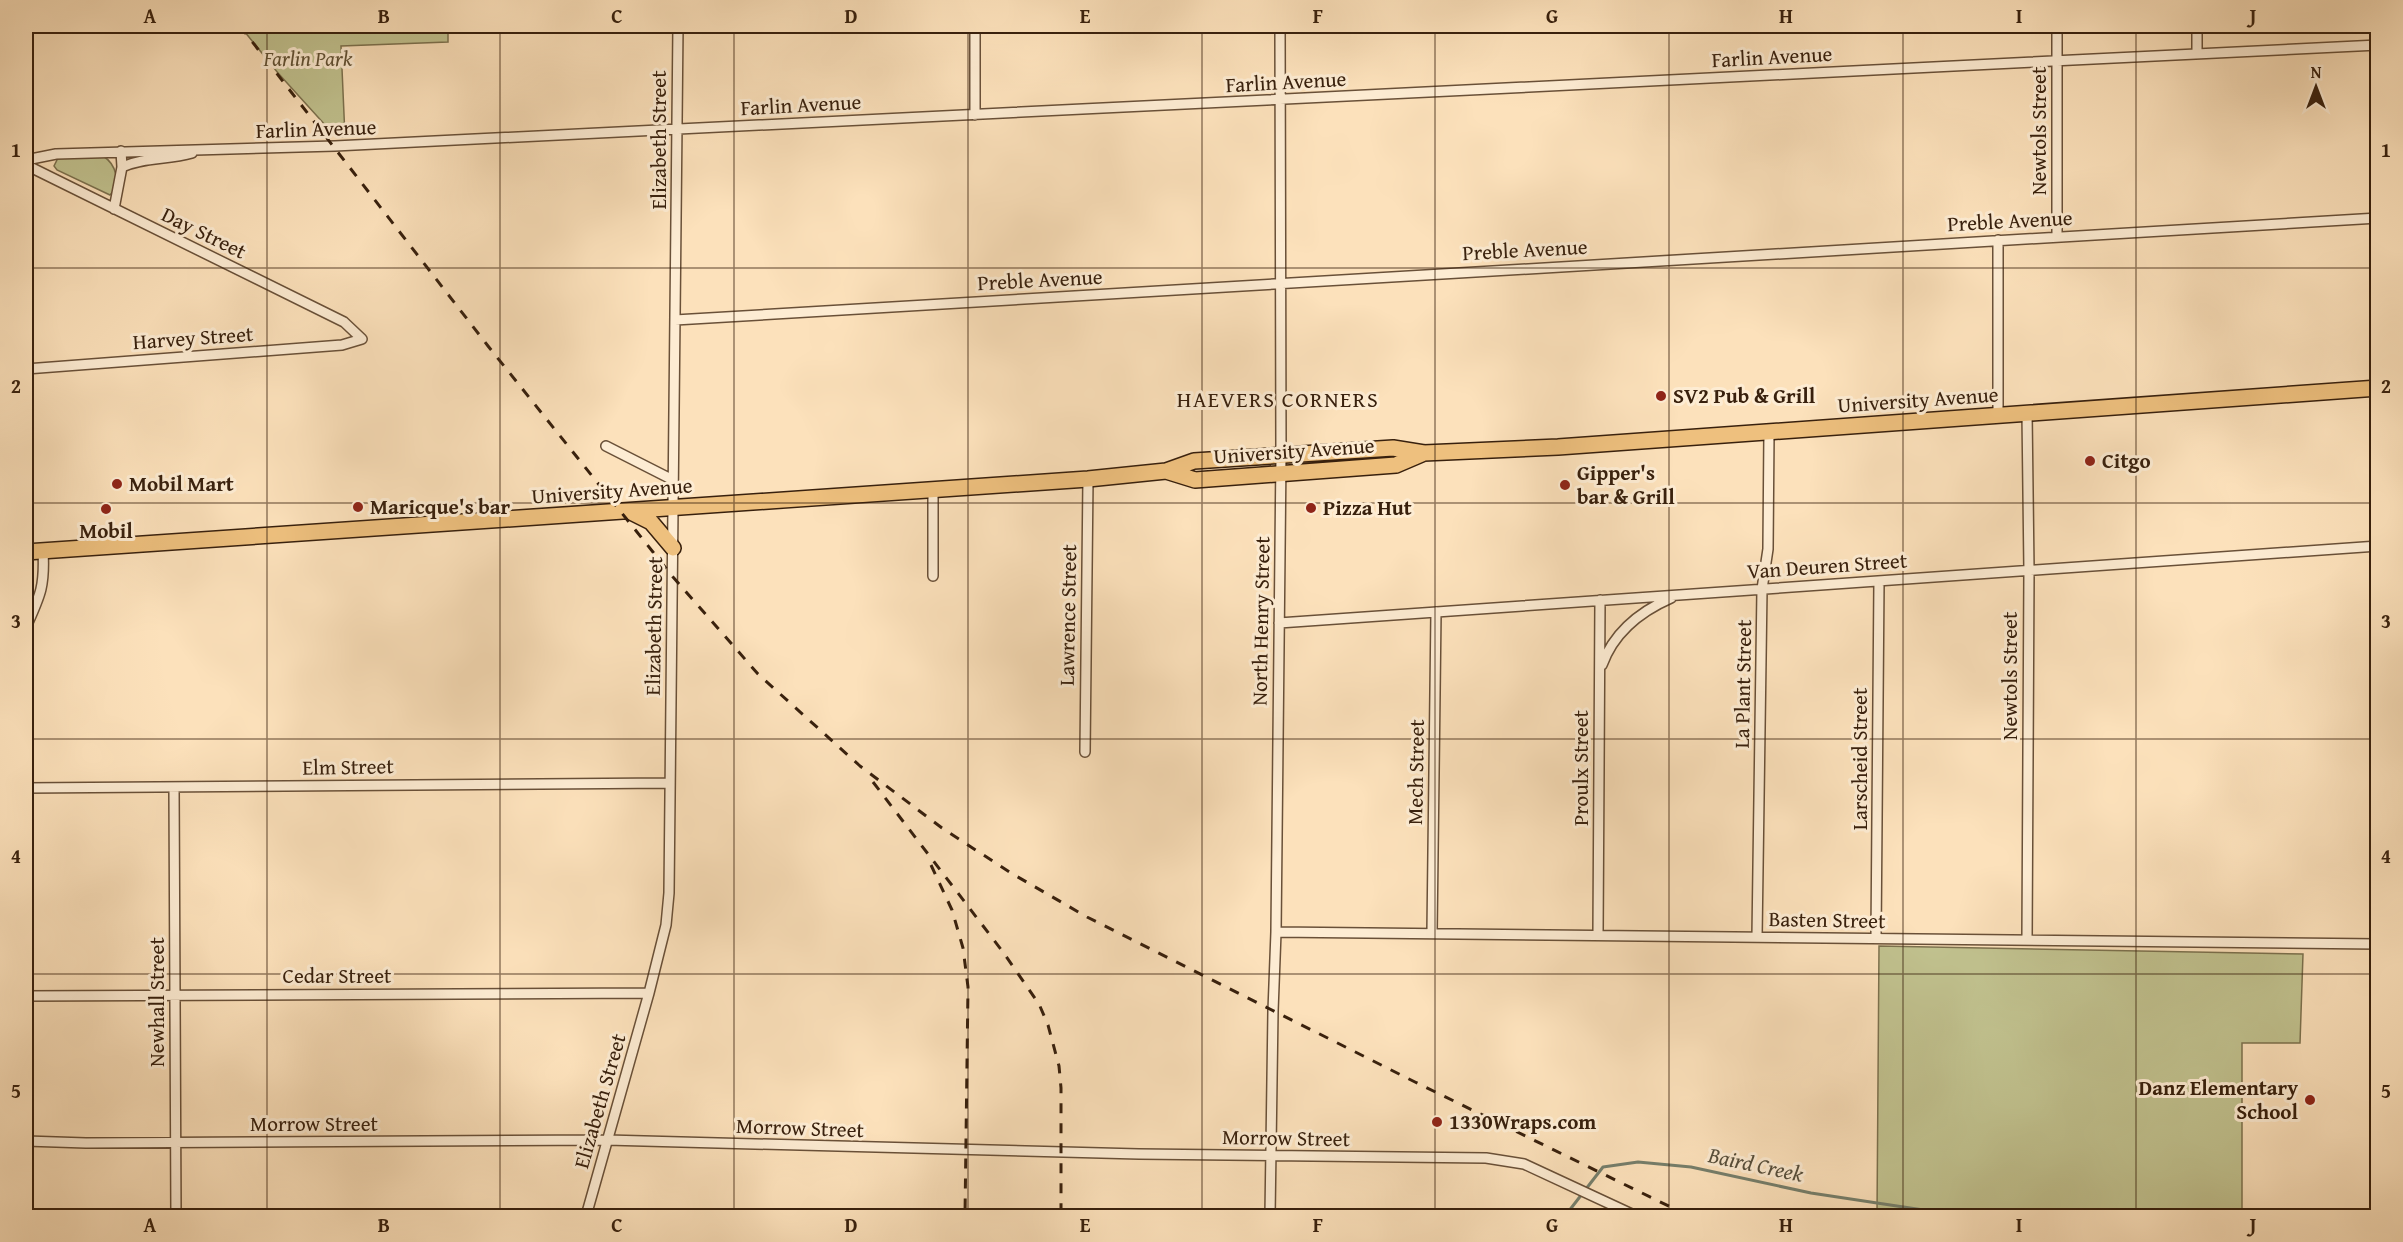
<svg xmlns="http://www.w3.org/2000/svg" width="2403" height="1242" font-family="'Gentium Book Plus',serif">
<rect width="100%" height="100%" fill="#fce1bb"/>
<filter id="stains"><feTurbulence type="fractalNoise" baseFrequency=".00333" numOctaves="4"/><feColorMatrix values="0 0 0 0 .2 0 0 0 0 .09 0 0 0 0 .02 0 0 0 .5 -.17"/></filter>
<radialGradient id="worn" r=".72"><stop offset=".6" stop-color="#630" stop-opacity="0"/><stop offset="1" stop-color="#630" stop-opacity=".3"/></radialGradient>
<!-- green -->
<path fill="#c1c28f" stroke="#7c714e" stroke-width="1.5" d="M 240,26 L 448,26 L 448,42 L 341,46 L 345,137 L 336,137 L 278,73 Z
M 103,156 C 116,164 122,184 110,195 L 57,170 L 54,166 L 58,158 Z
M 1879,946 L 2303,954 L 2300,1043 L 2242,1043 L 2242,1216 L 1877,1216 Z"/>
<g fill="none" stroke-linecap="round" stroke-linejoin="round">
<!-- stream -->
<path stroke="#767f6c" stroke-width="3" d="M 1565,1216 L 1603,1167 L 1638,1162 L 1691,1167 L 1811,1193 L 1963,1216"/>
<defs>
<path id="minor" d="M 975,26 L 975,115
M 2057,26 L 2057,237
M 2197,54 L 2197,26
M 26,160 L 56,154 L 335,146 L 2378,45
M 26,165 L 344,322 L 362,339 L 342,345 L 26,369
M 122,167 C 144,157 168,160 192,153
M 114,209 L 122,167 L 121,151
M 1998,240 L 1998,416
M 675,320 L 2378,218
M 606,446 L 673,480
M 933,489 L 933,576
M 1279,623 L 2378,546
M 26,627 C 40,596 45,587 43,551
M 1602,665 C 1614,632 1639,612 1671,598
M 1085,752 L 1088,479
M 174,787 L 176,1216
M 26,788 L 670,783
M 1276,932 L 2378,944
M 1432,933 L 1436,612
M 1598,935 L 1600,600
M 1757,937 L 1762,589 L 1768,549 L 1769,432
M 1876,938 L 1879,581
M 2027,940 L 2029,570 L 2027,413
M 26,996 L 649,993
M 26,1141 L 86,1143 L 607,1140 L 1139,1154 L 1486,1158 L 1524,1164 L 1636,1216
M 586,1216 L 649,993 L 666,925 L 669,893 L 678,26
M 1270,1216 L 1273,1011 L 1276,932 L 1281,456 L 1280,26"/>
<path id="primary" d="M 1166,471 L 1195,480 L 1396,465 L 1424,453
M 629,511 L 651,522 L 673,548
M 26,552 L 1088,479 L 1166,471 L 1194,461 L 1393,448 L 1424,453 L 1558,447 L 2378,388"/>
</defs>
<!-- minor casing -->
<use href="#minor" stroke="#695038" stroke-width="12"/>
<!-- primary casing -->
<use href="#primary" stroke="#38200d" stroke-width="18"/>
<!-- minor -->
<use href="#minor" stroke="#fdecd3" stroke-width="9"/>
<!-- primary -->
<use href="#primary" stroke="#eec07e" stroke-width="15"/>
<!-- rail -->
<path stroke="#38200d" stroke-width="3" stroke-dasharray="10 10" stroke-linecap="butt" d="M 240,26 L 488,346 L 673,577 L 758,674 L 860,766 L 942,828 L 1011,873 L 1087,917 L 1415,1082 L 1689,1216
M 873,782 L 1003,952 L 1039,1004 L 1048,1025 L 1059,1066 L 1061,1088 L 1061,1216
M 931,865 L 952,910 L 963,948 L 968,987 L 965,1216"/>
</g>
<!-- grid -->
<path fill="none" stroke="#38200d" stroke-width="1.5" stroke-opacity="0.55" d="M 267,26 L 267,1216M 500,26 L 500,1216M 734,26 L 734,1216M 968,26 L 968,1216M 1202,26 L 1202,1216M 1435,26 L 1435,1216M 1669,26 L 1669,1216M 1903,26 L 1903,1216M 2136,26 L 2136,1216M 26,268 L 2378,268M 26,503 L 2378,503M 26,739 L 2378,739M 26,974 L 2378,974"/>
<!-- markers -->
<g fill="#8f2418" stroke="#fdecd3" stroke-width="2">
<circle cx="1661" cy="396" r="6"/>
<circle cx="2090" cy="461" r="6"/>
<circle cx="117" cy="484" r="6"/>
<circle cx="1565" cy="485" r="6"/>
<circle cx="358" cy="507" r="6"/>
<circle cx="1311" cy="508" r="6"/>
<circle cx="106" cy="509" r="6"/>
<circle cx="2310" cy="1100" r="6"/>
<circle cx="1437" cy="1122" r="6"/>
</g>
<g text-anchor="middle" stroke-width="6" stroke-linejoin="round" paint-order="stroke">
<!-- street labels -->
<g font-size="21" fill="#38200d" stroke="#fdecd3">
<text transform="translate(1772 57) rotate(-3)" y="7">Farlin Avenue</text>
<text transform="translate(1286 82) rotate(-3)" y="7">Farlin Avenue</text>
<text transform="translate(801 105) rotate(-3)" y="7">Farlin Avenue</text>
<text transform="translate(316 129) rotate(-2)" y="7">Farlin Avenue</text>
<text transform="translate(2039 131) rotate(-90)" y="7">Newtols Street</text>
<text transform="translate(659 140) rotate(-90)" y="7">Elizabeth Street</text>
<text transform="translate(2010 221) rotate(-3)" y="7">Preble Avenue</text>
<text transform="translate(204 233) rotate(26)" y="7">Day Street</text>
<text transform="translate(1525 250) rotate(-3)" y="7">Preble Avenue</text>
<text transform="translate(1040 280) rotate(-3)" y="7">Preble Avenue</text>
<text transform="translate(193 338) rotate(-4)" y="7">Harvey Street</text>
<text transform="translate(1918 400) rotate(-4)" y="7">University Avenue</text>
<text transform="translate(1294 451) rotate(-4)" y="7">University Avenue</text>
<text transform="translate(612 491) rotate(-4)" y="7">University Avenue</text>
<text transform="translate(1827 566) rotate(-4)" y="7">Van Deuren Street</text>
<text transform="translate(1068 615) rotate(-89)" y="7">Lawrence Street</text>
<text transform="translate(1261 621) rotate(-89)" y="7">North Henry Street</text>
<text transform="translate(654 626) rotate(-89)" y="7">Elizabeth Street</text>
<text transform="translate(2010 676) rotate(-90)" y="7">Newtols Street</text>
<text transform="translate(1743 684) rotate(-89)" y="7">La Plant Street</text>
<text transform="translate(1860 759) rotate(-90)" y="7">Larscheid Street</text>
<text transform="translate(348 767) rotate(-1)" y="7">Elm Street</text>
<text transform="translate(1581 768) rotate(-90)" y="7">Proulx Street</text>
<text transform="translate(1416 772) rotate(-89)" y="7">Mech Street</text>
<text transform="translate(1827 920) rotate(1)" y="7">Basten Street</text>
<text x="337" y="983">Cedar Street</text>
<text transform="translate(157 1002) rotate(-90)" y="7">Newhall Street</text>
<text transform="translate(600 1101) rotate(-74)" y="7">Elizabeth Street</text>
<text x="314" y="1131">Morrow Street</text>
<text transform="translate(800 1128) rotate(2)" y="7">Morrow Street</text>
<text transform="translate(1286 1138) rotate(1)" y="7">Morrow Street</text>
</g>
<!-- park labels -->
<g font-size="21" font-style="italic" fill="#615134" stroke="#fdecd3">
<text x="308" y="66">Farlin Park</text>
</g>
<!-- poi labels -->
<g font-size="21" font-weight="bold" fill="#38200d" stroke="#fdecd3" text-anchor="start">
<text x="1673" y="403">SV2 Pub &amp; Grill</text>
<text x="2102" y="468">Citgo</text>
<text x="1577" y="480">Gipper's<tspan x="1577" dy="24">bar &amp; Grill</tspan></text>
<text x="129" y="491">Mobil Mart</text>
<text x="370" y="514">Maricque's bar</text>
<text x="1323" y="515">Pizza Hut</text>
<text x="106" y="538" text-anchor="middle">Mobil</text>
<text x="2298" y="1095" text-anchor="end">Danz Elementary<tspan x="2298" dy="24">School</tspan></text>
<text x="1449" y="1129">1330Wraps.com</text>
</g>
<!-- neighbourhood labels -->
<g font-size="22" letter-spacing="1.5" fill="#38200d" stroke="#fdecd3">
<text x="1278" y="407">HAEVERS CORNERS</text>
</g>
<!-- water labels -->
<g font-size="22" font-style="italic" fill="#574f3c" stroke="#fdecd3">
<text transform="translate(1756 1164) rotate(12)" y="8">Baird Creek</text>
</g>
</g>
<!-- margin -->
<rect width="2403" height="1242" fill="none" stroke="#fce1bb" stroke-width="66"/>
<!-- north arrow -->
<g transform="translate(2316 87)" stroke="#fdecd3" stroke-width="4.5" paint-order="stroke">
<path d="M0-4.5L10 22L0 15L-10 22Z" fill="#38200d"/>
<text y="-9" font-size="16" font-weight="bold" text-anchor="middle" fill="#38200d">N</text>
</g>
<rect x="33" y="33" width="2337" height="1176" fill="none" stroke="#38200d" stroke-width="2"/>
<g font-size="20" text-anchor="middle" font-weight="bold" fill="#38200d">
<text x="150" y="23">A</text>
<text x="384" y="23">B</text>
<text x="617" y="23">C</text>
<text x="851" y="23">D</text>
<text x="1085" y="23">E</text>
<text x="1318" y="23">F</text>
<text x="1552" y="23">G</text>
<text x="1786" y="23">H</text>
<text x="2019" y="23">I</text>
<text x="2253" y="23">J</text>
<text x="16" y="157">1</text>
<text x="2386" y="157">1</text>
<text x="16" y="393">2</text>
<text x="2386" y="393">2</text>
<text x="16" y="628">3</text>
<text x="2386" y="628">3</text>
<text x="16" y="863">4</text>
<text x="2386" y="863">4</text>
<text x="16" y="1098">5</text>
<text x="2386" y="1098">5</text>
<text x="150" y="1232">A</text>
<text x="384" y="1232">B</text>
<text x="617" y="1232">C</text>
<text x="851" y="1232">D</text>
<text x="1085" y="1232">E</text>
<text x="1318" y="1232">F</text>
<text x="1552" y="1232">G</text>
<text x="1786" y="1232">H</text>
<text x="2019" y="1232">I</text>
<text x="2253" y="1232">J</text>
</g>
<rect width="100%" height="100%" filter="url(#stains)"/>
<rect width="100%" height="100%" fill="url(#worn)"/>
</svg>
